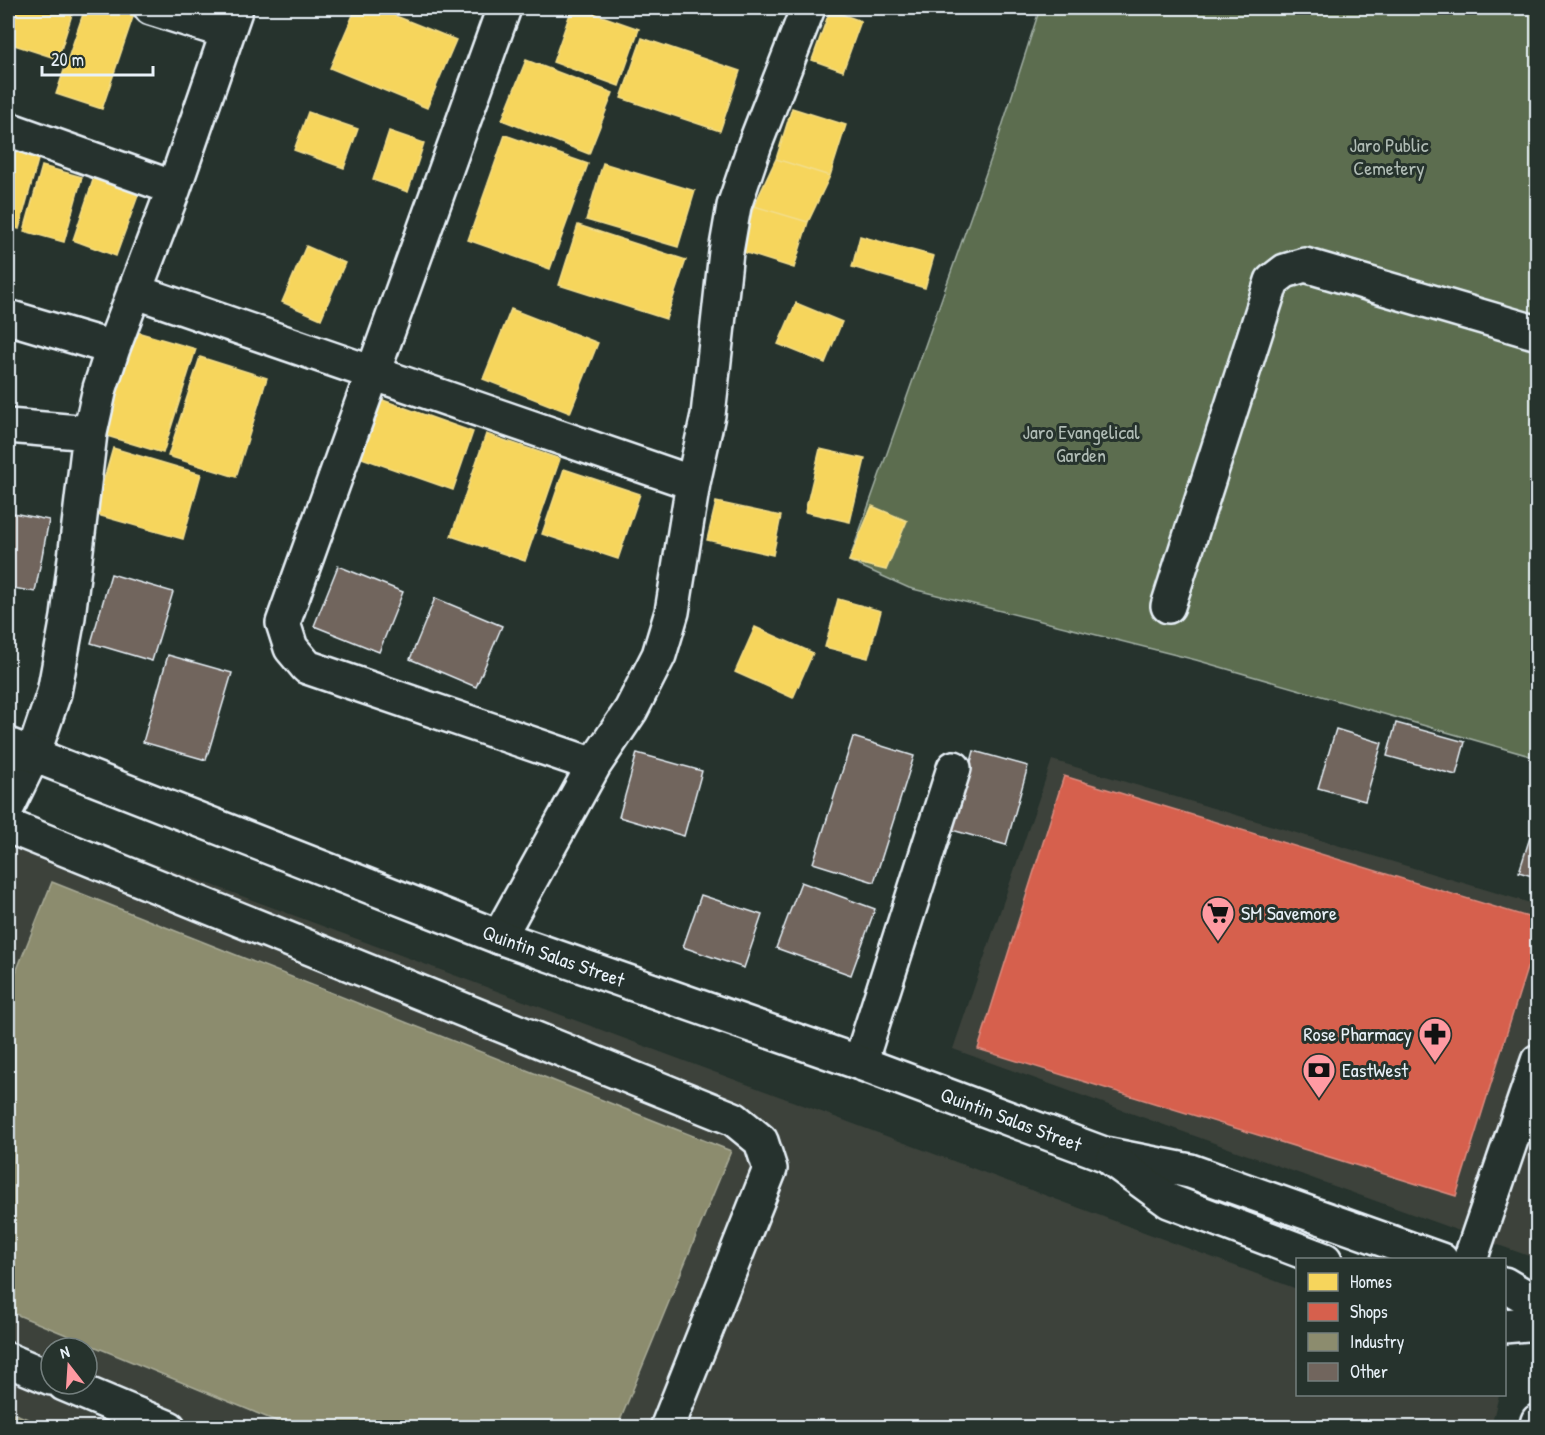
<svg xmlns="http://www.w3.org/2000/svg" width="1545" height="1435" font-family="'Patrick Hand',sans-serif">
<rect width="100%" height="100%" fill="#26332d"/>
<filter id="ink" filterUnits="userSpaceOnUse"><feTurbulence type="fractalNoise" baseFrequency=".0167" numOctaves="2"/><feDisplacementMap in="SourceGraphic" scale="12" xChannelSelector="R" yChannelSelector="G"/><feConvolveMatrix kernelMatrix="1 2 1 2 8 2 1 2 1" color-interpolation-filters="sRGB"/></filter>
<g filter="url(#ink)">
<!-- built -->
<path fill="#3c423b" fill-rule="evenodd" d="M 1052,760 L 1537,905 L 1537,1259 L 953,1049 Z
M 8,809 L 1297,1289 L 1298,1394 L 1499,1395 L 1491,1427 L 8,1427 ZM 51,1348 L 87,1348 L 87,1384 L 51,1384 Z"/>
<!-- green -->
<path fill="#5b6d50" stroke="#a2afa4" stroke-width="1.5" d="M 1040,8 L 1537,8 L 1537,758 L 1196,660 L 909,588 L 849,561 L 998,139 Z"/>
<!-- homes -->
<path fill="#f6d55c" stroke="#f2dd8b" stroke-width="1.5" d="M 14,8 L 74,8 L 58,59 L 8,43 L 8,28 Z
M 85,8 L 123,8 L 135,11 L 102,109 L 56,94 Z
M 356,8 L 376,8 L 456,40 L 427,108 L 330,68 Z
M 572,8 L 579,8 L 639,29 L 619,86 L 553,62 Z
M 830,10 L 861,21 L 843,71 L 812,60 Z
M 642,38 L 740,71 L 720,131 L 621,98 Z
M 526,60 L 613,93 L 589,154 L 502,120 Z
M 792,108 L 846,125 L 830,176 L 776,159 Z
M 308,112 L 358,129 L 344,168 L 294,150 Z
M 389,131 L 424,143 L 408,192 L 373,180 Z
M 505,135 L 588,164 L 550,269 L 468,240 Z
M 8,148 L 39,156 L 19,229 L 8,226 Z
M 776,159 L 830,176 L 808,222 L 754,206 Z
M 603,163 L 695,191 L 678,247 L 586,220 Z
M 42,166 L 82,177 L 64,242 L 24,231 Z
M 94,177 L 139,193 L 116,256 L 73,240 Z
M 754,206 L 808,222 L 794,268 L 740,251 Z
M 578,225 L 686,260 L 666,319 L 559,285 Z
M 860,236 L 934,256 L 925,288 L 852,267 Z
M 306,246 L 345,263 L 321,319 L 282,302 Z
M 796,303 L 842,322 L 825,363 L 778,344 Z
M 511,309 L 598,343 L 570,413 L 483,379 Z
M 130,330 L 196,349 L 163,453 L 97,433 Z
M 200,357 L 267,378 L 236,477 L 168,456 Z
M 380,399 L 473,432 L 453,490 L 359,457 Z
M 486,434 L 560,459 L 525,561 L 451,536 Z
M 113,448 L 201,474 L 183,539 L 94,514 Z
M 820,449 L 865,459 L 850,522 L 805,512 Z
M 564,469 L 640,494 L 618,559 L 542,534 Z
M 716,502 L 781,516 L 773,555 L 707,540 Z
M 872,506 L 907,521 L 886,570 L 849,561 Z
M 838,599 L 881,611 L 868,658 L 825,647 Z
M 755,627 L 813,653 L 793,698 L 735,672 Z"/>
<!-- shops -->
<path fill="#d6604d" stroke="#db8c80" stroke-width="1.5" d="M 1064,776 L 1538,920 L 1538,933 L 1456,1196 L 978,1049 Z"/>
<!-- industry -->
<path fill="#8c8c6e" stroke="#a8aa97" stroke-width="1.5" d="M 52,882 L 731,1151 L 617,1428 L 293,1428 L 8,1311 L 8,992 Z
M 8,1411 L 50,1428 L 8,1428 Z"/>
<!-- building -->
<path fill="#71655d" stroke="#e8f1f8" stroke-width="1.5" d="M 8,512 L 49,520 L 35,592 L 8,587 Z
M 338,566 L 403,592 L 379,652 L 314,626 Z
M 111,574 L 173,592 L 152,661 L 91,643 Z
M 435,598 L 502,626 L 476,687 L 410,659 Z
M 168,655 L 232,673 L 206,760 L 143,742 Z
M 1396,723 L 1465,742 L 1456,775 L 1387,756 Z
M 1336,729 L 1382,743 L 1365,801 L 1318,788 Z
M 853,737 L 914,756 L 874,882 L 813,863 Z
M 974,751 L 1028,766 L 1006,845 L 952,830 Z
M 637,753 L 702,771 L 684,836 L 619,817 Z
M 1534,825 L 1538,826 L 1538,878 L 1519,872 Z
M 801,882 L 875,909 L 851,975 L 776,948 Z
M 701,895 L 762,915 L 744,968 L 683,947 Z"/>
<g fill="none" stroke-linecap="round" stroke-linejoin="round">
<defs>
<path id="minor" d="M 151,8 L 227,32
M 504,8 L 283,623 L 291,648 L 307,667 L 594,765
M 8,129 L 174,188
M 134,291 L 693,483
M 8,317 L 113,348
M 8,426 L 90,433
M 1168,606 L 1272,281 L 1285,271 L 1305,265 L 1538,333
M 8,806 L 33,755 L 54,693 L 68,617 L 90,433 L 100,388 L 113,348 L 174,188 L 236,8
M 8,826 L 734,1119 L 761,1141 L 770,1169 L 667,1428
M 499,937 L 594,765 L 631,710 L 659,655 L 672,612 L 693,483 L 708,415 L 726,252 L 734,206 L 755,144 L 808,8
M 860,1063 L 954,768
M 1470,1260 L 1538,1061
M 8,1360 L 51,1378
M 64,1384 L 169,1428"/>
<g id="major">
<path id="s1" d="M 8,745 L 499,937 L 860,1063 L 1104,1154 L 1190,1171 L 1441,1260"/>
<path d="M 1113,1160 L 1169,1201 L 1325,1260"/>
<path d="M 1504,1284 L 1538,1304"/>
<path d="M 1504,1326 L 1538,1323"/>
<path d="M 1536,1428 L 1538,1421"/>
</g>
</defs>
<!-- minor casing -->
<use href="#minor" stroke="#e8f1f8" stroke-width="38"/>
<!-- major casing -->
<use href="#major" stroke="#e8f1f8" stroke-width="38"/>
<!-- minor -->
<use href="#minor" stroke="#26332d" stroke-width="33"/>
<!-- major -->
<use href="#major" stroke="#26332d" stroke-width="33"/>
</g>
</g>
<!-- icons -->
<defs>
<symbol id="supermarket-pin" viewBox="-11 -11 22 30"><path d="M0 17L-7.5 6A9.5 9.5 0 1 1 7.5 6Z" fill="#ff9aa2" stroke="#26332d"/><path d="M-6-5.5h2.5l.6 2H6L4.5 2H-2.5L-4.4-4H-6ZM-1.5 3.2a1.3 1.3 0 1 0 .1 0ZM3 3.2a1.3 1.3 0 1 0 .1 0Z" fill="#111"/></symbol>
<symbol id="pharmacy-pin" viewBox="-11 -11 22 30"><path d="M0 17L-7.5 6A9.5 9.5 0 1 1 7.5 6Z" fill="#ff9aa2" stroke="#26332d"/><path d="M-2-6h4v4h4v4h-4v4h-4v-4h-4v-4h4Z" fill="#111"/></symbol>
<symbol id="bank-pin" viewBox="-11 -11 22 30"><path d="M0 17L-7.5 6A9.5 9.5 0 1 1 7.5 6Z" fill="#ff9aa2" stroke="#26332d"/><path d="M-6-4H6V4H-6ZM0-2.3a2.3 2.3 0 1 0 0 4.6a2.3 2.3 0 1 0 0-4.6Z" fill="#111"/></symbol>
</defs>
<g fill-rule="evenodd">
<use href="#supermarket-pin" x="1199" y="894" width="38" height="52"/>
<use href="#pharmacy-pin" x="1416" y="1015" width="38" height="52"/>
<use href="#bank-pin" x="1300" y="1051" width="38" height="52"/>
</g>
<g text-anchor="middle" stroke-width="6" stroke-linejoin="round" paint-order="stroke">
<!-- park labels -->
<g font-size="20" fill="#b0bcb5" stroke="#26332d">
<text x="1389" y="152">Jaro Public<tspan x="1389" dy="23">Cemetery</tspan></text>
<text x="1081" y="439">Jaro Evangelical<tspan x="1081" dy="23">Garden</tspan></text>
</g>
<!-- poi labels -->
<g font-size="20" fill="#e8f1f8" stroke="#26332d" text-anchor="start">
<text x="1241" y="920">SM Savemore</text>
<text x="1412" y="1041" text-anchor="end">Rose Pharmacy</text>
<text x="1342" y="1077">EastWest</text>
</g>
<!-- street labels -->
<g font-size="20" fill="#e8f1f8" stroke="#26332d">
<text dy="7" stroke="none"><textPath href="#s1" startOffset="585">Quintin Salas Street</textPath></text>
<text dy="7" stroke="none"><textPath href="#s1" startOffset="1071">Quintin Salas Street</textPath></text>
</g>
</g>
<!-- margin -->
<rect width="1545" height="1435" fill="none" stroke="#26332d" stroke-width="30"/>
<rect x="15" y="15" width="1515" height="1405" fill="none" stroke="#e8f1f8" stroke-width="2" filter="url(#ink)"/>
<!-- legend -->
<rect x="1296" y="1258" width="210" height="138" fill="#26332d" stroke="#747f7e" stroke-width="1.5"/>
<rect x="1308" y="1273" width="30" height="18" fill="#f6d55c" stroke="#747f7e" stroke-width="1.5"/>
<text x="1350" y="1288" font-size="18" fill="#e8f1f8">Homes</text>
<rect x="1308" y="1303" width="30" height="18" fill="#d6604d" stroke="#747f7e" stroke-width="1.5"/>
<text x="1350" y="1318" font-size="18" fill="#e8f1f8">Shops</text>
<rect x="1308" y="1333" width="30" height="18" fill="#8c8c6e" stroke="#747f7e" stroke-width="1.5"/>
<text x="1350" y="1348" font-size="18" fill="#e8f1f8">Industry</text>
<rect x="1308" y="1363" width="30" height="18" fill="#71655d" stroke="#747f7e" stroke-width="1.5"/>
<text x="1350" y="1378" font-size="18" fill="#e8f1f8">Other</text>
<!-- north arrow -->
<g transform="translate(69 1366) rotate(343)"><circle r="28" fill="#26332d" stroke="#747f7e" stroke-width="1.5"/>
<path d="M0-4.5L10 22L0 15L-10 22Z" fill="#ff9aa2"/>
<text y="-9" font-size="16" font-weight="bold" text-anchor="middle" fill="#e8f1f8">N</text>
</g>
<!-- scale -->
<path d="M42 66v9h111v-9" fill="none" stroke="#e8f1f8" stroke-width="3"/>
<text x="51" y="66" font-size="18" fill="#e8f1f8" stroke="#26332d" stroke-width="4.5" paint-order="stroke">20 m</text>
</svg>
